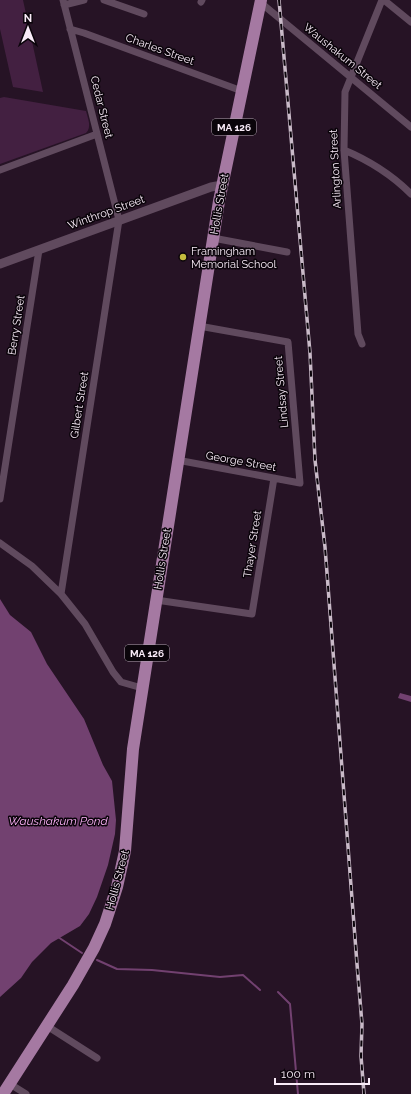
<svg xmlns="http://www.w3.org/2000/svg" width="411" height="1094" font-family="Raleway,sans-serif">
<rect width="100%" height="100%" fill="#261325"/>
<!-- green -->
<path fill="#432041" d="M 0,0 L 23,0 L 43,92 L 13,87 L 0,29 Z
M 4,97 L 86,111 C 88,119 92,127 86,133 L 0,164 L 0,98 Z"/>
<!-- water -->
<path fill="#724170" d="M 0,599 L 10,615 L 31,632 L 47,664 L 84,719 L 103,765 L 112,781 L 116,820 L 115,834 L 108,865 L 97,897 L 89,914 L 80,926 L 51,943 L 32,962 L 21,978 L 0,997 Z
M 400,693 L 411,696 L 411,702 L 398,698 Z"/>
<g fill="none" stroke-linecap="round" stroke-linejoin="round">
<!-- stream -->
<path stroke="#724170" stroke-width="2" d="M 58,937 L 82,953
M 97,960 L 117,969 L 152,970 L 220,977 L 243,975 L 260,990
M 278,992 L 290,1004 L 298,1094"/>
<!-- minor -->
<path stroke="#604a5e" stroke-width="7" d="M 104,0 L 144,14
M 384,0 L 411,22
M 201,2 L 202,0
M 261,3 L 411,127
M 64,5 L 84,0
M 70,29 L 84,33 L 242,91
M 344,150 C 368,160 392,175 411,194
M 0,170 L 97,134
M 213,238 L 287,252
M 362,344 L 358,334 L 344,150 L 345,92 L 382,0
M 177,460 L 300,483 L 288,342 L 199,326
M 0,499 L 39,250
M 0,543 L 32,566 L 61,594 L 85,624 L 113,672 L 121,682 L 142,688
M 61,594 L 119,220 L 63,0
M 156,600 L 252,614 L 274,478
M 47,1026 L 97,1058
M 10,1084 L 26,1094"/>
<!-- tertiary -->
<path stroke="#604a5e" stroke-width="9" d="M 0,264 L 211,187 L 222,185"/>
<!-- primary -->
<path stroke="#a579a2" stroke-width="12" d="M 3,1094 L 73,985 L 94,948 L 105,924 L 117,887 L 125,851 L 133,749 L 219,201 L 261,0"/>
<defs>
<path id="rail" d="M 279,0 L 310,353 L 315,460 L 325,547 L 357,964 L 362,1024 L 361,1056 L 364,1094"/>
</defs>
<!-- rail casing -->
<use href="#rail" stroke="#c9bac8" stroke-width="3.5"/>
<!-- rail -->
<use href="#rail" stroke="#0a040a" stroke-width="2" stroke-dasharray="6" stroke-linecap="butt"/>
</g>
<!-- markers -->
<circle fill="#c4bc3e" stroke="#0a040a" stroke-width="1.5" cx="183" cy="257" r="4"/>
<g text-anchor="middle" stroke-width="3" stroke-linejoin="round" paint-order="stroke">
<!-- shield labels -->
<g fill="#0a040a" stroke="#b1a6b1" stroke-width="1">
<rect x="212" y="119" width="44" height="16" rx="3"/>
<rect x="125" y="645" width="44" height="16" rx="3"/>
</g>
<g font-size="10" font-weight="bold" fill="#f9ebf8">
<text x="234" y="131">MA 126</text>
<text x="147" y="657">MA 126</text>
</g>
<!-- street labels -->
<g font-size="11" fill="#f9ebf8" stroke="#0a040a">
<text transform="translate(160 49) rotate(20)" y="4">Charles Street</text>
<text transform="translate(343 56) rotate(39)" y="4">Waushakum Street</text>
<text transform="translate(102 107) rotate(76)" y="4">Cedar Street</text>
<text transform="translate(335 169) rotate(-93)" y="4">Arlington Street</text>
<text transform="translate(219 204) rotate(-80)" y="4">Hollis Street</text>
<text transform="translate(106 212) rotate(-20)" y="4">Winthrop Street</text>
<text transform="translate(16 325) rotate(-81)" y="4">Berry Street</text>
<text transform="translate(281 392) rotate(-95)" y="4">Lindsay Street</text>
<text transform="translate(79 405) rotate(-81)" y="4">Gilbert Street</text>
<text transform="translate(241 461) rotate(10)" y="4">George Street</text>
<text transform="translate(252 544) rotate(-81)" y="4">Thayer Street</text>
<text transform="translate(162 559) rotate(-81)" y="4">Hollis Street</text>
<text transform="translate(117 880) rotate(-75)" y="4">Hollis Street</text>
</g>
<!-- poi labels -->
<g font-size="11" fill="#f9ebf8" stroke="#0a040a" text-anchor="start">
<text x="191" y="255">Framingham<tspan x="191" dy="13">Memorial School</tspan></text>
</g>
<!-- water labels -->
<g font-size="12" font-style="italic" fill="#fbb0f6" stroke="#0a040a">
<text x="58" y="825">Waushakum Pond</text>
</g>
</g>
<!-- north arrow -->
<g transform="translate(28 28)" stroke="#0a040a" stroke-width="3" paint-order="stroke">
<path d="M0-3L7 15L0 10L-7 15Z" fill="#f9ebf8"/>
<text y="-6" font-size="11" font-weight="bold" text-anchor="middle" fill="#f9ebf8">N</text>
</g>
<!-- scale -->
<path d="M275 1078v6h94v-6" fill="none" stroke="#f9ebf8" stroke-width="2"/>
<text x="281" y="1078" font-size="12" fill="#f9ebf8" stroke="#0a040a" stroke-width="3" paint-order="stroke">100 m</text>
</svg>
